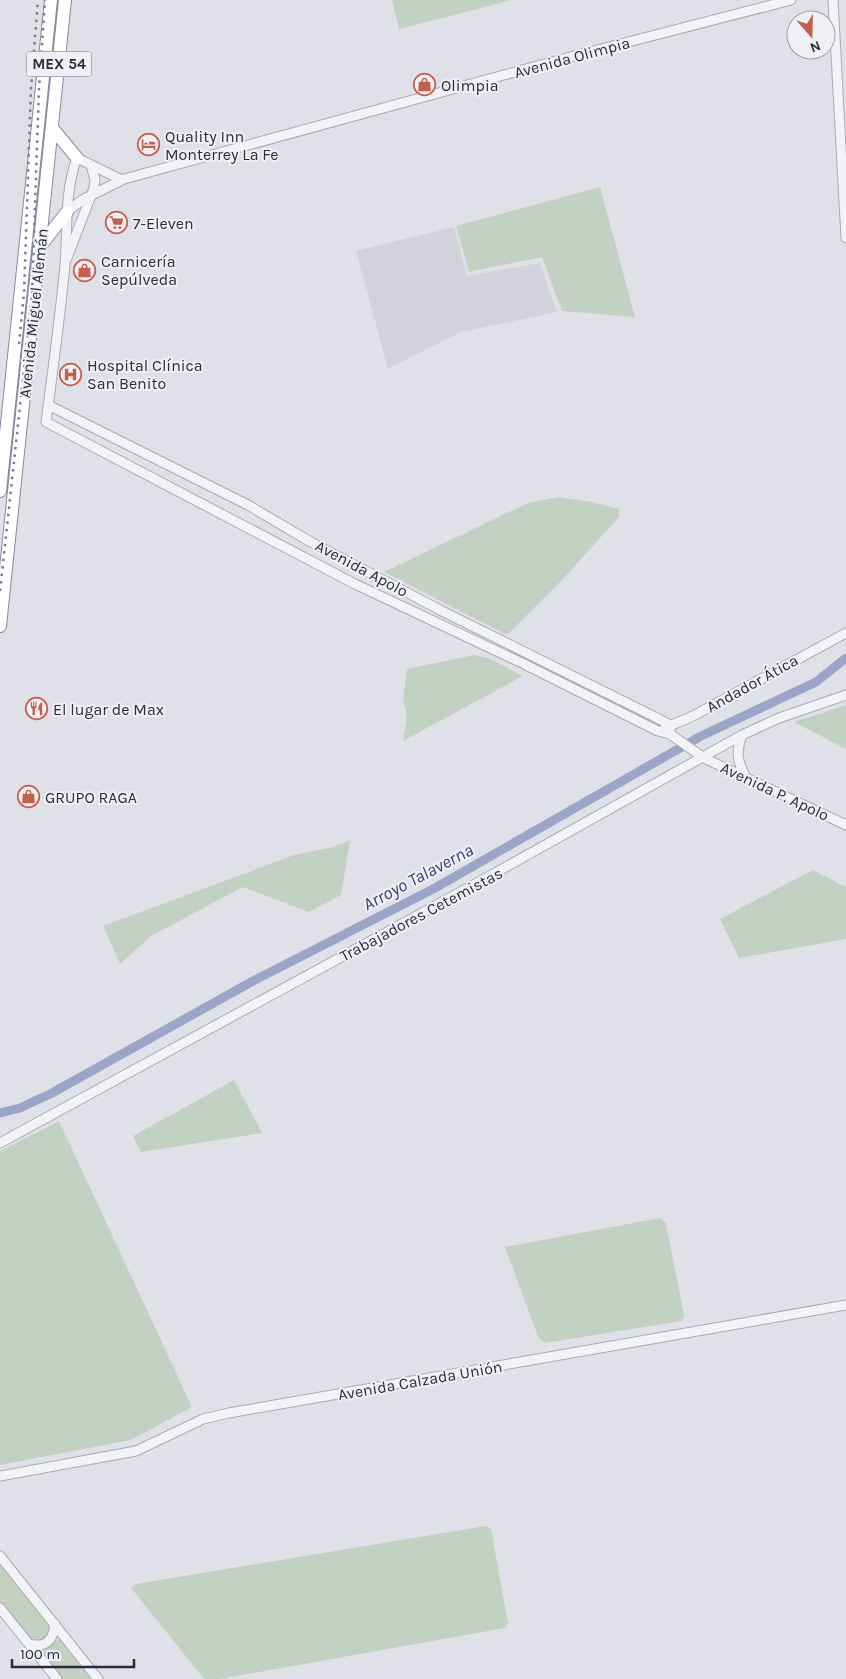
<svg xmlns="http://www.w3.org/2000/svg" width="846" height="1679" font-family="Karla,sans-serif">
<rect width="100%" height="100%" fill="#e0e1e8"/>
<!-- built -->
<path fill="#d2d3dd" d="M 454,227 L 467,276 L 540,263 L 557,312 L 461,332 L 388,369 L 356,251 Z"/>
<!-- green -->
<path fill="#c2d1c2" d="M 392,0 L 512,0 L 399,29 Z
M 600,187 L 635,317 L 562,311 L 542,257 L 469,272 L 456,226 Z
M 558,497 L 592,502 L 619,509 L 619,517 L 563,579 L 507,635 L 384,572 L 528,503 Z
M 474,655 L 488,658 L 523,676 L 403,741 L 407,716 L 403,699 L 407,669 Z
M 846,705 L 846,749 L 794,722 Z
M 350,841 L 341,895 L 309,912 L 243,887 L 151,936 L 120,964 L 103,926 L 294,855 L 329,848 Z
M 813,870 L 846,887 L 846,939 L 739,958 L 720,919 Z
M 234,1080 L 262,1133 L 141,1152 L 133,1136 Z
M 59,1121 L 192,1407 L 131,1440 L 0,1465 L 0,1151 Z
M 660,1218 L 666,1223 L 684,1316 L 681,1321 L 545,1343 L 539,1339 L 505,1247 Z
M 486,1526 L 491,1529 L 508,1623 L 505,1628 L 220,1679 L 204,1679 L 131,1588 L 136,1584 Z
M 0,1563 L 51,1626 L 43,1642 L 32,1641 L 0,1601 Z
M 60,1638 L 93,1679 L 62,1679 L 41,1652 Z"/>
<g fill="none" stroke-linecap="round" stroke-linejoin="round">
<!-- canal -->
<path stroke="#9da5c6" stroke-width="9" d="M 0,1113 L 20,1108 L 52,1093 L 253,981 L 435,888 L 701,736 L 816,682 L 846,658"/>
<defs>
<path id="minor" d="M 833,0 L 846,238
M 122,180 L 77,158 C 64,192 68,229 65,265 C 60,317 53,370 46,422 L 355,584 L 522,663 L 658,731 L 670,734 L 704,758 L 846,825
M 67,212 L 82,200 L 124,179 L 570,57 L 791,0
M 67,258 L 94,188 L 95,180 L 91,165
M 48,405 L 248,505 L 309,541 L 440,610 L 655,717 L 670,725 L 670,734
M 665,728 L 693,716 L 846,633
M 742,735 C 736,752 737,760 745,776
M 0,1143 L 488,877 L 742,735 L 779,718 L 846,695
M 0,1476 L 136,1451 L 203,1419 L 229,1413 L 846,1305
M 0,1556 L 98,1679
M 0,1608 L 57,1679
M 29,1644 C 46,1648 53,1641 55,1624"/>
<path id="highway" d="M 53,129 L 77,158
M 41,245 L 67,212
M 0,491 L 51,0
M 0,626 L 65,0"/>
</defs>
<!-- minor casing -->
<use href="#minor" stroke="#a9aab5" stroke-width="11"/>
<!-- highway casing -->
<use href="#highway" stroke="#888a9d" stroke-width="14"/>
<!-- minor -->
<use href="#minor" stroke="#f2f3f6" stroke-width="9"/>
<!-- highway -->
<use href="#highway" stroke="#fff" stroke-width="12"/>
<!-- rail -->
<path stroke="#7a7c90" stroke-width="2.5" stroke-dasharray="2.5 5" stroke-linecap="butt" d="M 19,344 L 24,294 L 31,88 L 38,0
M 0,591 L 32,295 L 39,88 L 45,0"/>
</g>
<!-- icons -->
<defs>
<symbol id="shop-ring" viewBox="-11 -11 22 22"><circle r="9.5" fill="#eff0f6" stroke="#c55e4d" stroke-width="1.5"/><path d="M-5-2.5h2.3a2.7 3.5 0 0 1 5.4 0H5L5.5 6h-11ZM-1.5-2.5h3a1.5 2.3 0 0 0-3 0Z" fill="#c55e4d"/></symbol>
<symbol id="hotel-ring" viewBox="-11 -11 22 22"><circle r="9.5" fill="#eff0f6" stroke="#c55e4d" stroke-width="1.5"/><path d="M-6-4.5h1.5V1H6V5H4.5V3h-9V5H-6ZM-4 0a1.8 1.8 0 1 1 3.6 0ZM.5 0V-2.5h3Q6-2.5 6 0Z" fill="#c55e4d"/></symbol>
<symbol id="supermarket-ring" viewBox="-11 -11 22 22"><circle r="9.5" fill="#eff0f6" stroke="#c55e4d" stroke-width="1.5"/><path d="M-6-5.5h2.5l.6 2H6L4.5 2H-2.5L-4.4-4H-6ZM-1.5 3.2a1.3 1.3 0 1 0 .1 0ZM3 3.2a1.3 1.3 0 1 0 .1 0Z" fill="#c55e4d"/></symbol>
<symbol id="hospital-ring" viewBox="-11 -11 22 22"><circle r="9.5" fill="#eff0f6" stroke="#c55e4d" stroke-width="1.5"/><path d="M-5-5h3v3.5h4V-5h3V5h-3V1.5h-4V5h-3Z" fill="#c55e4d"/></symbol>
<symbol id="restaurant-ring" viewBox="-11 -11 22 22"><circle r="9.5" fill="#eff0f6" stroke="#c55e4d" stroke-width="1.5"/><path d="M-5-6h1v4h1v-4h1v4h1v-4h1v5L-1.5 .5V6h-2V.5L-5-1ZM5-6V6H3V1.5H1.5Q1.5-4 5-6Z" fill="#c55e4d"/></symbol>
</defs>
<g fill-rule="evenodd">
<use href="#shop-ring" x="412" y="72" width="25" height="25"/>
<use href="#hotel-ring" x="136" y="132" width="25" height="25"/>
<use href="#supermarket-ring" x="104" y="210" width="25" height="25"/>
<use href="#shop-ring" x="72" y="258" width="25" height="25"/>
<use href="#hospital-ring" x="58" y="362" width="25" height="25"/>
<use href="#restaurant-ring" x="24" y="696" width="25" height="25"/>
<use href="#shop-ring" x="16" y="784" width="25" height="25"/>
</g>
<g text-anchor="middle" stroke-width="4" stroke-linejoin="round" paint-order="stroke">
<!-- shield labels -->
<rect fill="#eff0f6" stroke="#656675" stroke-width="1" x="26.5" y="51.5" width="65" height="25" rx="4"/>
<g font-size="15" font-weight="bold" fill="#2a2b3e">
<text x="59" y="69">MEX 54</text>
</g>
<!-- street labels -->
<g font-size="16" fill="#2a2b3e" stroke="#eff0f6">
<text transform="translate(572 57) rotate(-15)" y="6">Avenida Olimpia</text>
<text transform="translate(33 313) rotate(-84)" y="6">Avenida Miguel Alemán</text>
<text transform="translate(362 568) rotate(28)" y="6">Avenida Apolo</text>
<text transform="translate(752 683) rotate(-29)" y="6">Andador Ática</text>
<text transform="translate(775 791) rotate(25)" y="6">Avenida P. Apolo</text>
<text transform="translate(421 914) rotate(-28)" y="6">Trabajadores Cetemistas</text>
<text transform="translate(420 1380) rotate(-10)" y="6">Avenida Calzada Unión</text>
</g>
<!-- poi labels -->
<g font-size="16" fill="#2a2b3e" stroke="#eff0f6" text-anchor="start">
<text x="441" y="91">Olimpia</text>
<text x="165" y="142">Quality Inn<tspan x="165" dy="18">Monterrey La Fe</tspan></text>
<text x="133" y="229">7-Eleven</text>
<text x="101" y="267">Carnicería<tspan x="101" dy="18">Sepúlveda</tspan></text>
<text x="87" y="371">Hospital Clínica<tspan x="87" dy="18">San Benito</tspan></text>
<text x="53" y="715">El lugar de Max</text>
<text x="45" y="803">GRUPO RAGA</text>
</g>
<!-- water labels -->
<g font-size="18" font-style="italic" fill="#373f6f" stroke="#eff0f6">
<text transform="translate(418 877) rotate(-28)" y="6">Arroyo Talaverna</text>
</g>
</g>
<!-- north arrow -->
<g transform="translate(811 35) rotate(160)"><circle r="24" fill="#eff0f6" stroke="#a0a1ac"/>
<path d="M0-4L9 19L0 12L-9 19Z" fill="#c55e4d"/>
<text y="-8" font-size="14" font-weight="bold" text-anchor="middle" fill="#2a2b3e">N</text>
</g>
<!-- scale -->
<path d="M12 1659v8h122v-8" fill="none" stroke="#2a2b3e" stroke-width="2.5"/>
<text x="20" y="1659" font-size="15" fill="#2a2b3e" stroke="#eff0f6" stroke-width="4" paint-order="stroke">100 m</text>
</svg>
